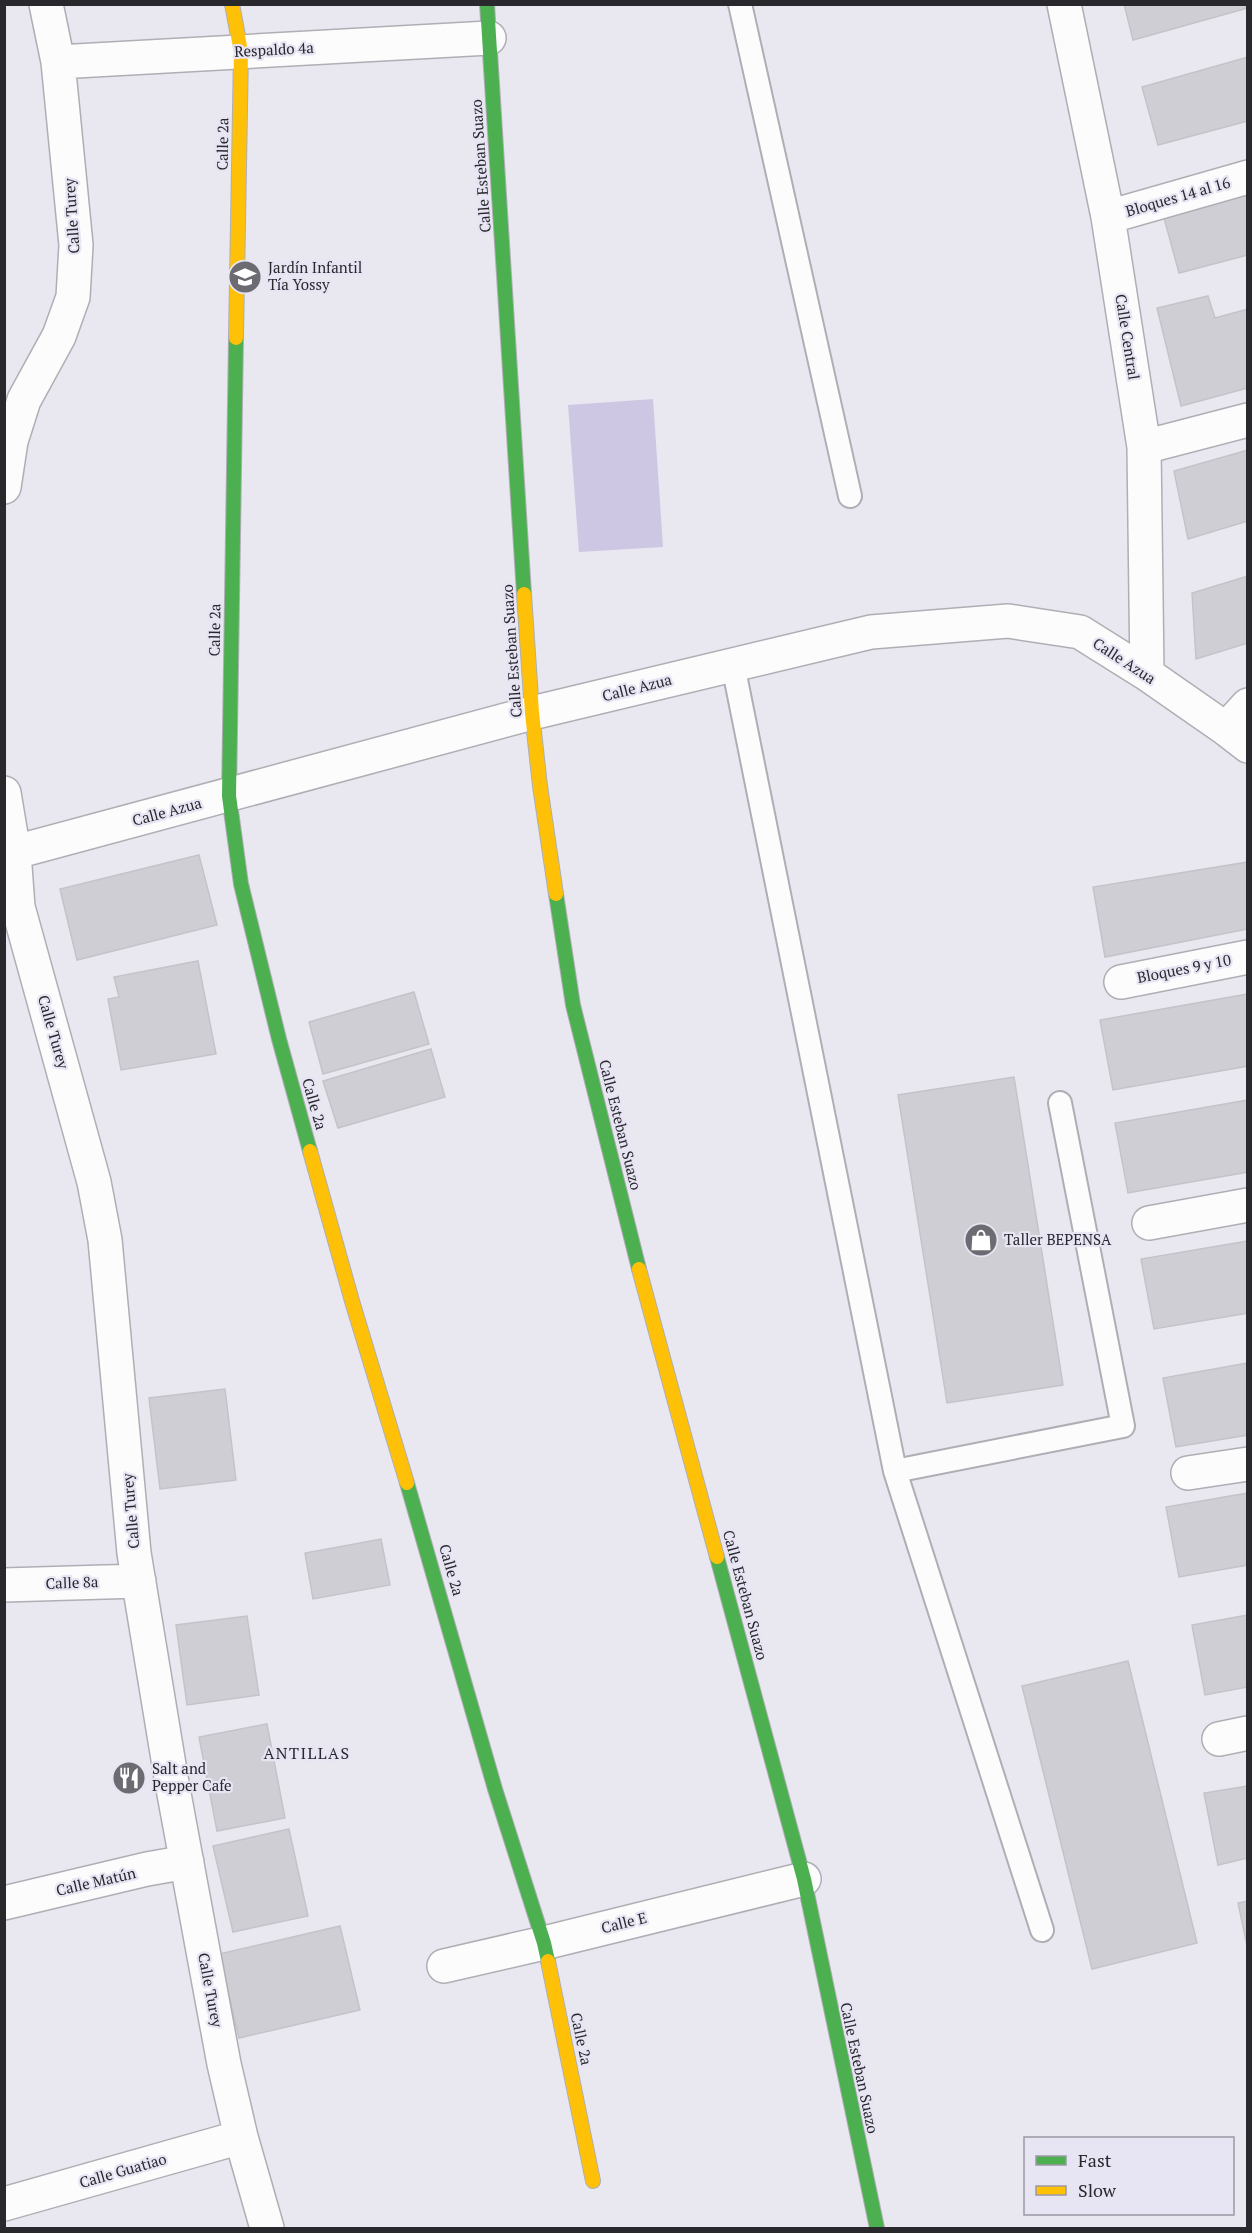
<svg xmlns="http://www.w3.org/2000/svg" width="1252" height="2233" font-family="'PT Serif',serif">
<rect width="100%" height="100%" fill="#e9e8f0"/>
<!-- green -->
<path fill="#cec7e3" d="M 653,399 L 663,547 L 579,552 L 568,405 Z"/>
<!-- building -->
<path fill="#cfced4" stroke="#c4c3c9" stroke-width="1.5" d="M 1124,4 L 1248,4 L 1248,8 L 1133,40 Z
M 1248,57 L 1248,121 L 1158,145 L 1142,87 Z
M 1248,195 L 1248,255 L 1179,273 L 1164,218 Z
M 1208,296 L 1215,318 L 1248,309 L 1248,388 L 1181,406 L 1157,308 Z
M 1248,450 L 1248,521 L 1188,539 L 1174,471 Z
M 1248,576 L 1248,643 L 1196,659 L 1192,593 Z
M 199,855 L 217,925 L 77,960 L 60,889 Z
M 1248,862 L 1248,929 L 1105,957 L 1093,887 Z
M 198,961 L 216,1054 L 121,1070 L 108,999 L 119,997 L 114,977 Z
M 414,992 L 429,1044 L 323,1074 L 309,1022 Z
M 1248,994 L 1248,1066 L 1113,1090 L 1100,1020 Z
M 431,1049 L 445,1097 L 338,1128 L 323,1081 Z
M 1014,1077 L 1063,1385 L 947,1403 L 898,1095 Z
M 1248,1100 L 1248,1172 L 1128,1193 L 1115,1123 Z
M 1248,1241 L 1248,1313 L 1154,1329 L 1141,1259 Z
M 1248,1363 L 1248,1435 L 1176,1447 L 1163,1378 Z
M 225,1389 L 236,1480 L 160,1489 L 149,1398 Z
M 1248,1493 L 1248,1565 L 1179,1577 L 1166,1507 Z
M 381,1539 L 390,1585 L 313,1599 L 305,1553 Z
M 1248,1615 L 1248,1687 L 1205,1695 L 1192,1625 Z
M 247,1616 L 259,1695 L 187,1705 L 176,1625 Z
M 1128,1661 L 1197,1943 L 1092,1969 L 1022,1686 Z
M 267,1724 L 285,1818 L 217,1831 L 199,1737 Z
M 1248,1786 L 1248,1858 L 1218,1865 L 1204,1793 Z
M 289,1829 L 308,1916 L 233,1932 L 213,1846 Z
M 1248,1901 L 1248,1950 L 1238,1903 Z
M 340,1926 L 360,2010 L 239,2038 L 219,1954 Z"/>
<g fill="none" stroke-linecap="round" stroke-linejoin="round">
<defs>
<path id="lane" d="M 740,4 L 850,496
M 733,665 L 895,1471 L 1042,1930
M 895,1471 L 1123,1426 L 1060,1103"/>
<path id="street" d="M 1064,4 L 1108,217 L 1144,447 L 1147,674
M 58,62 L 489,38
M 1108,217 L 1248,177
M 1144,447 L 1248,420
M 4,487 L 11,441 L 24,400 L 59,336 L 73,297 L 76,245 L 58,62 L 46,4
M 1226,729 L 1248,705
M 4,793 L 14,853 L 18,907 L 94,1182 L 105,1240 L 134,1553 L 172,1783 L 224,2064 L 241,2137 L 267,2228
M 4,855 L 532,713 L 871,632 L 1008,621 L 1080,632 L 1147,674 L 1226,729 L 1248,746
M 1121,982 L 1248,957
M 1149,1223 L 1248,1205
M 1188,1473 L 1248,1464
M 4,1585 L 139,1581
M 1219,1739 L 1248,1733
M 4,1903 L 147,1869 L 187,1862
M 444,1966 L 544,1943 L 804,1879
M 4,2204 L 241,2137"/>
<path id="fast" d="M 487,4 L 524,594
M 236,338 L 229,796 L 241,884 L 279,1039 L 310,1151
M 556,894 L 573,1005 L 639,1269
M 407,1483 L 495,1789 L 544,1943 L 548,1961
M 717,1557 L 804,1879 L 877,2228"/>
<path id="slow" d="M 232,4 L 241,52 L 236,338
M 524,594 L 532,713 L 540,786 L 556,894
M 310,1151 L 352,1301 L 407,1483
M 639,1269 L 717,1557
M 548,1961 L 593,2181"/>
</defs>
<!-- lane casing -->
<use href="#lane" stroke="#afaeb4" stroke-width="26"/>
<!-- street casing -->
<use href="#street" stroke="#afaeb4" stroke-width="36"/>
<!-- fast casing -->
<use href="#fast" stroke="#afaeb4" stroke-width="16"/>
<!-- slow casing -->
<use href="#slow" stroke="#afaeb4" stroke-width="16"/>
<!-- lane -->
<use href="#lane" stroke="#fcfcfd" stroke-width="22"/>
<!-- street -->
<use href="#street" stroke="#fcfcfd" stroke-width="33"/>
<!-- fast -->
<use href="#fast" stroke="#4caf50" stroke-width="14"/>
<!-- slow -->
<use href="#slow" stroke="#ffc107" stroke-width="14"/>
</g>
<!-- icons -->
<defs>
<symbol id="university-disc" viewBox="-11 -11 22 22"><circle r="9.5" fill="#6c6b71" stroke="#e7e4f3"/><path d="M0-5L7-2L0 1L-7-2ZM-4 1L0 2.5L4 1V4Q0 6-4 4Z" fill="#fff"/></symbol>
<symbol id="shop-disc" viewBox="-11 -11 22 22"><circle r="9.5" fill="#6c6b71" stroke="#e7e4f3"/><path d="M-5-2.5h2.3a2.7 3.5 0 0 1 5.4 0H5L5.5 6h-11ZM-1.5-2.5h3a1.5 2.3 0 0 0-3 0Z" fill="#fff"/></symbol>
<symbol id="restaurant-disc" viewBox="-11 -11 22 22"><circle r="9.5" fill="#6c6b71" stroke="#e7e4f3"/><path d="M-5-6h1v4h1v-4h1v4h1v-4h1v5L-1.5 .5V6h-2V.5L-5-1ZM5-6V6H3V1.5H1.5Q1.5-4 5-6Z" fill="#fff"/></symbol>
</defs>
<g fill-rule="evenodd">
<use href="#university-disc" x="226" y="258" width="38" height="38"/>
<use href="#shop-disc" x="962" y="1221" width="38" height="38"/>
<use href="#restaurant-disc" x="110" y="1759" width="38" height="38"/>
</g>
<g text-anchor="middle" stroke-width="4.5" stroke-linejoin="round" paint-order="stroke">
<!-- street labels -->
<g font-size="15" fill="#29282d" stroke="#e7e4f3">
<text transform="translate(274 50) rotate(-3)" y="5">Respaldo 4a</text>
<text transform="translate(223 144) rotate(-89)" y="5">Calle 2a</text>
<text transform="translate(481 166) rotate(-94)" y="5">Calle Esteban Suazo</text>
<text transform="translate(1178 197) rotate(-16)" y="5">Bloques 14 al 16</text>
<text transform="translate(72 216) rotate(-94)" y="5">Calle Turey</text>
<text transform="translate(1127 337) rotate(81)" y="5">Calle Central</text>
<text transform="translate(215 630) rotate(-89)" y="5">Calle 2a</text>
<text transform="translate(512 651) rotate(-94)" y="5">Calle Esteban Suazo</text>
<text transform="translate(1124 661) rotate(33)" y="5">Calle Azua</text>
<text transform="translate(637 688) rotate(-14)" y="5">Calle Azua</text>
<text transform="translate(167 812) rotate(-15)" y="5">Calle Azua</text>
<text transform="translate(1184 969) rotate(-11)" y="5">Bloques 9 y 10</text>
<text transform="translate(53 1032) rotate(74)" y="5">Calle Turey</text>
<text transform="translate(314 1104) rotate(74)" y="5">Calle 2a</text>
<text transform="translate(620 1125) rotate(76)" y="5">Calle Esteban Suazo</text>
<text transform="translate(131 1511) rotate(-95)" y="5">Calle Turey</text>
<text transform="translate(451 1570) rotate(74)" y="5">Calle 2a</text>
<text transform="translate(72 1583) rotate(-2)" y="5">Calle 8a</text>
<text transform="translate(745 1595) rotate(75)" y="5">Calle Esteban Suazo</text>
<text transform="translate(96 1882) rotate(-13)" y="5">Calle Matún</text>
<text transform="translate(624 1923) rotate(-14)" y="5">Calle E</text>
<text transform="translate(210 1990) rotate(79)" y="5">Calle Turey</text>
<text transform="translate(581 2039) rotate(78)" y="5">Calle 2a</text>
<text transform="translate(859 2068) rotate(78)" y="5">Calle Esteban Suazo</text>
<text transform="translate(123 2171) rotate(-16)" y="5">Calle Guatiao</text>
</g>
<!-- poi labels -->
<g font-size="15" fill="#29282d" stroke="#e7e4f3" text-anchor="start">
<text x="268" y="273">Jardín Infantil<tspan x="268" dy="17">Tía Yossy</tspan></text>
<text x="1004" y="1245">Taller BEPENSA</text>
<text x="152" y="1774">Salt and<tspan x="152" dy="17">Pepper Cafe</tspan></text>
</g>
<!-- neighbourhood labels -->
<g font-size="16" letter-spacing="1.5" fill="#29282d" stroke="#e7e4f3">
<text x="307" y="1759">ANTILLAS</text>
</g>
</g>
<!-- border -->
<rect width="1252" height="2233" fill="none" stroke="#29282d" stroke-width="12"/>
<!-- legend -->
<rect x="1024" y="2137" width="210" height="78" fill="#e7e4f3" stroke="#9b99a4" stroke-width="1.5"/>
<rect x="1036" y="2156" width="30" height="9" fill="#4caf50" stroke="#9b99a4" stroke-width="1.5"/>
<text x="1078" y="2167" font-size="18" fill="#29282d">Fast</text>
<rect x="1036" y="2186" width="30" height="9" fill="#ffc107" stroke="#9b99a4" stroke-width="1.5"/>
<text x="1078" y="2197" font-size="18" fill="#29282d">Slow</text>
</svg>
